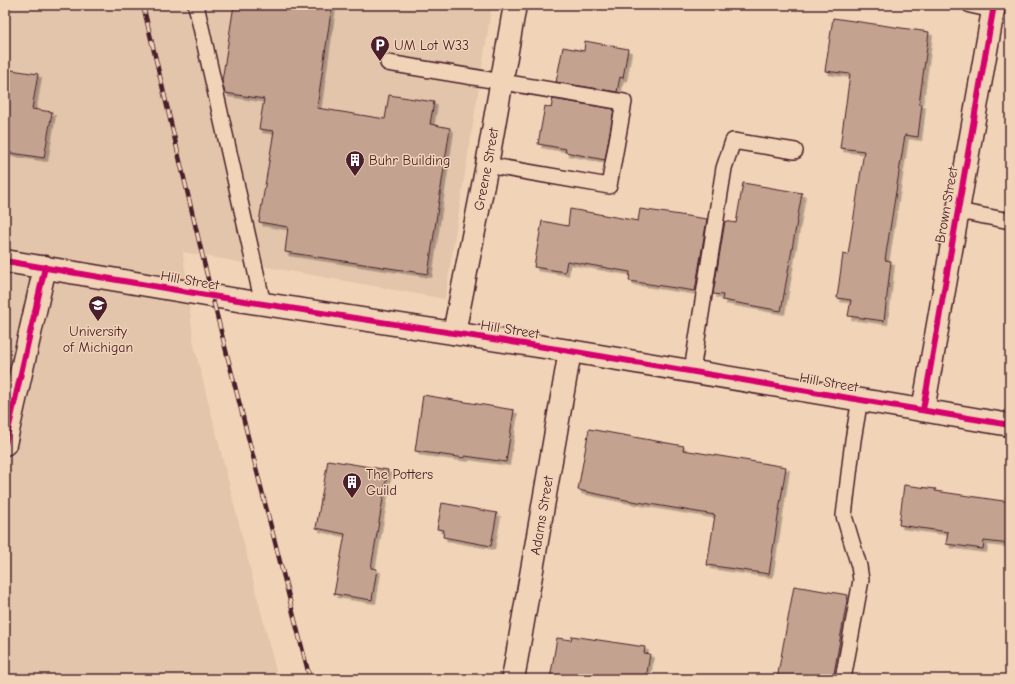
<svg xmlns="http://www.w3.org/2000/svg" width="1015" height="684" font-family="'Comic Neue',sans-serif">
<defs>
<filter id="shadow"><feDropShadow dx="3.5" dy="3.5" stdDeviation="0" flood-color="#0004"/></filter>
</defs>
<rect width="100%" height="100%" fill="#f1d4b7"/>
<filter id="ink" filterUnits="userSpaceOnUse"><feTurbulence type="fractalNoise" baseFrequency=".025" numOctaves="2"/><feDisplacementMap in="SourceGraphic" scale="8" xChannelSelector="R" yChannelSelector="G"/><feConvolveMatrix kernelMatrix="1 2 1 2 8 2 1 2 1" color-interpolation-filters="sRGB"/></filter>
<g filter="url(#ink)">
<!-- built -->
<path fill="#e3c5ab" d="M 5,5 L 492,5 L 445,299 L 183,252 L 194,345 L 278,679 L 5,679 Z"/>
<!-- building -->
<path fill="#c3a290" stroke="#4a1f2b" filter="url(#shadow)" d="M 234,5 L 332,5 L 317,108 L 385,119 L 389,95 L 434,102 L 430,124 L 450,128 L 428,274 L 285,252 L 288,227 L 259,222 L 274,131 L 259,129 L 264,99 L 225,93 L 222,81 Z
M 833,18 L 929,32 L 919,104 L 922,104 L 918,137 L 905,135 L 885,260 L 891,261 L 884,321 L 848,316 L 851,300 L 837,298 L 843,254 L 848,255 L 864,151 L 840,148 L 850,74 L 825,71 Z
M 585,41 L 628,49 L 623,78 L 620,77 L 617,92 L 556,82 L 563,47 L 584,51 Z
M 5,69 L 38,74 L 32,109 L 52,112 L 44,158 L 5,152 Z
M 553,99 L 614,109 L 605,160 L 565,152 L 566,149 L 538,144 L 545,106 L 551,108 Z
M 743,183 L 802,193 L 781,311 L 722,300 L 723,295 L 713,294 L 725,221 L 736,223 Z
M 570,209 L 638,221 L 640,209 L 707,219 L 695,291 L 629,281 L 630,272 L 567,261 L 565,272 L 534,267 L 542,221 L 568,226 Z
M 423,395 L 514,410 L 506,462 L 465,456 L 465,458 L 415,451 Z
M 589,429 L 684,446 L 683,450 L 786,467 L 769,574 L 707,565 L 715,515 L 626,500 L 578,490 Z
M 328,460 L 388,470 L 371,568 L 377,569 L 372,600 L 334,594 L 345,534 L 316,528 Z
M 904,485 L 936,489 L 935,491 L 1010,502 L 1010,544 L 984,541 L 983,549 L 946,544 L 948,532 L 899,525 Z
M 442,503 L 497,513 L 491,546 L 443,537 L 444,530 L 437,529 Z
M 794,586 L 848,595 L 833,679 L 777,679 Z
M 572,636 L 645,647 L 644,653 L 650,654 L 646,679 L 550,679 L 557,638 L 571,640 Z"/>
<g fill="none" stroke-linecap="round" stroke-linejoin="round">
<defs>
<path id="service" d="M 196,5 L 263,304
M 970,5 L 993,10
M 388,63 L 624,102 L 609,186 L 487,165
M 958,211 L 1010,221
M 692,371 L 724,168 L 733,141 L 795,151
M 843,679 L 861,580 L 859,566 L 844,516 L 853,440 L 860,399"/>
<g id="minor">
<path id="s1" d="M 454,333 L 487,165 L 515,5"/>
<path d="M 923,410 L 994,5"/>
<path id="s2" d="M 513,679 L 570,351"/>
</g>
<path id="tertiary" d="M 5,261 L 212,296 L 570,351 L 1010,425
M 5,444 L 45,267"/>
</defs>
<!-- service casing -->
<use href="#service" stroke="#4a1f2b" stroke-width="18"/>
<!-- minor casing -->
<use href="#minor" stroke="#4a1f2b" stroke-width="25"/>
<!-- tertiary casing -->
<use href="#tertiary" stroke="#4a1f2b" stroke-width="25"/>
<!-- service -->
<use href="#service" stroke="#f1d4b7" stroke-width="15"/>
<!-- minor -->
<use href="#minor" stroke="#f1d4b7" stroke-width="22"/>
<!-- tertiary -->
<use href="#tertiary" stroke="#f1d4b7" stroke-width="22"/>
<defs>
<path id="rail" d="M 143,5 L 212,296 L 310,679"/>
</defs>
<!-- rail casing -->
<use href="#rail" stroke="#4a1f2b" stroke-width="4.5"/>
<!-- rail -->
<use href="#rail" stroke="#f1d4b7" stroke-width="3" stroke-dasharray="9" stroke-linecap="butt"/>
<defs>
<path id="cycleway" d="M 5,261 L 212,296 L 570,351 L 1010,425
M 923,410 L 994,5
M 5,444 L 45,267"/>
</defs>
<!-- cycleway casing -->
<use href="#cycleway" stroke="#f1d4b7" stroke-width="8"/>
<!-- cycleway -->
<use href="#cycleway" stroke="#d6006c" stroke-width="6"/>
</g>
</g>
<!-- icons -->
<defs>
<symbol id="parking-pin" viewBox="-11 -11 22 30"><path d="M0 17L-7.5 6A9.5 9.5 0 1 1 7.5 6Z" fill="#4a1f2b" stroke="#f1d4b7"/><path d="M-3.5-5.5H1a3.5 3.5 0 0 1 0 7H-1V5.5H-3.5ZM-1-3.4V-.6H.8a1.4 1.4 0 0 0 0-2.8Z" fill="#fff"/></symbol>
<symbol id="building-pin" viewBox="-11 -11 22 30"><path d="M0 17L-7.5 6A9.5 9.5 0 1 1 7.5 6Z" fill="#4a1f2b" stroke="#f1d4b7"/><path d="M-4-6H4V6H1V3H-1V6H-4ZM-2.5-4.3h1.7v1.8h-1.7ZM.8-4.3h1.7v1.8H.8ZM-2.5-1h1.7V.8h-1.7ZM.8-1h1.7V.8H.8Z" fill="#fff"/></symbol>
<symbol id="university-pin" viewBox="-11 -11 22 30"><path d="M0 17L-7.5 6A9.5 9.5 0 1 1 7.5 6Z" fill="#4a1f2b" stroke="#f1d4b7"/><path d="M0-5L7-2L0 1L-7-2ZM-4 1L0 2.5L4 1V4Q0 6-4 4Z" fill="#fff"/></symbol>
</defs>
<g fill-rule="evenodd">
<use href="#parking-pin" x="369" y="34" width="22" height="30"/>
<use href="#building-pin" x="344" y="149" width="22" height="30"/>
<use href="#university-pin" x="87" y="294" width="22" height="30"/>
<use href="#building-pin" x="341" y="471" width="22" height="30"/>
</g>
<g text-anchor="middle" stroke-width="3" stroke-linejoin="round" paint-order="stroke">
<!-- poi labels -->
<g font-size="14" fill="#4a1f2b" stroke="#f1d4b7" text-anchor="start">
<text x="394" y="50">UM Lot W33</text>
<text x="369" y="165">Buhr Building</text>
<text x="98" y="336" text-anchor="middle">University<tspan x="98" dy="16">of Michigan</tspan></text>
<text x="366" y="479">The Potters<tspan x="366" dy="16">Guild</tspan></text>
</g>
<!-- street labels -->
<g font-size="14" fill="#4a1f2b" stroke="#f1d4b7">
<text dy="5" stroke="none"><textPath href="#s1" startOffset="167">Greene Street</textPath></text>
<text transform="translate(946 205) rotate(-80)" y="5">Brown Street</text>
<text transform="translate(190 280) rotate(10)" y="5">Hill Street</text>
<text transform="translate(510 329) rotate(9)" y="5">Hill Street</text>
<text transform="translate(829 382) rotate(10)" y="5">Hill Street</text>
<text dy="5" stroke="none"><textPath href="#s2" startOffset="166">Adams Street</textPath></text>
</g>
</g>
<!-- margin -->
<rect width="1015" height="684" fill="none" stroke="#f1d4b7" stroke-width="20"/>
<rect x="10" y="10" width="995" height="664" fill="none" stroke="#4a1f2b" stroke-width="1.5" filter="url(#ink)"/>
</svg>
